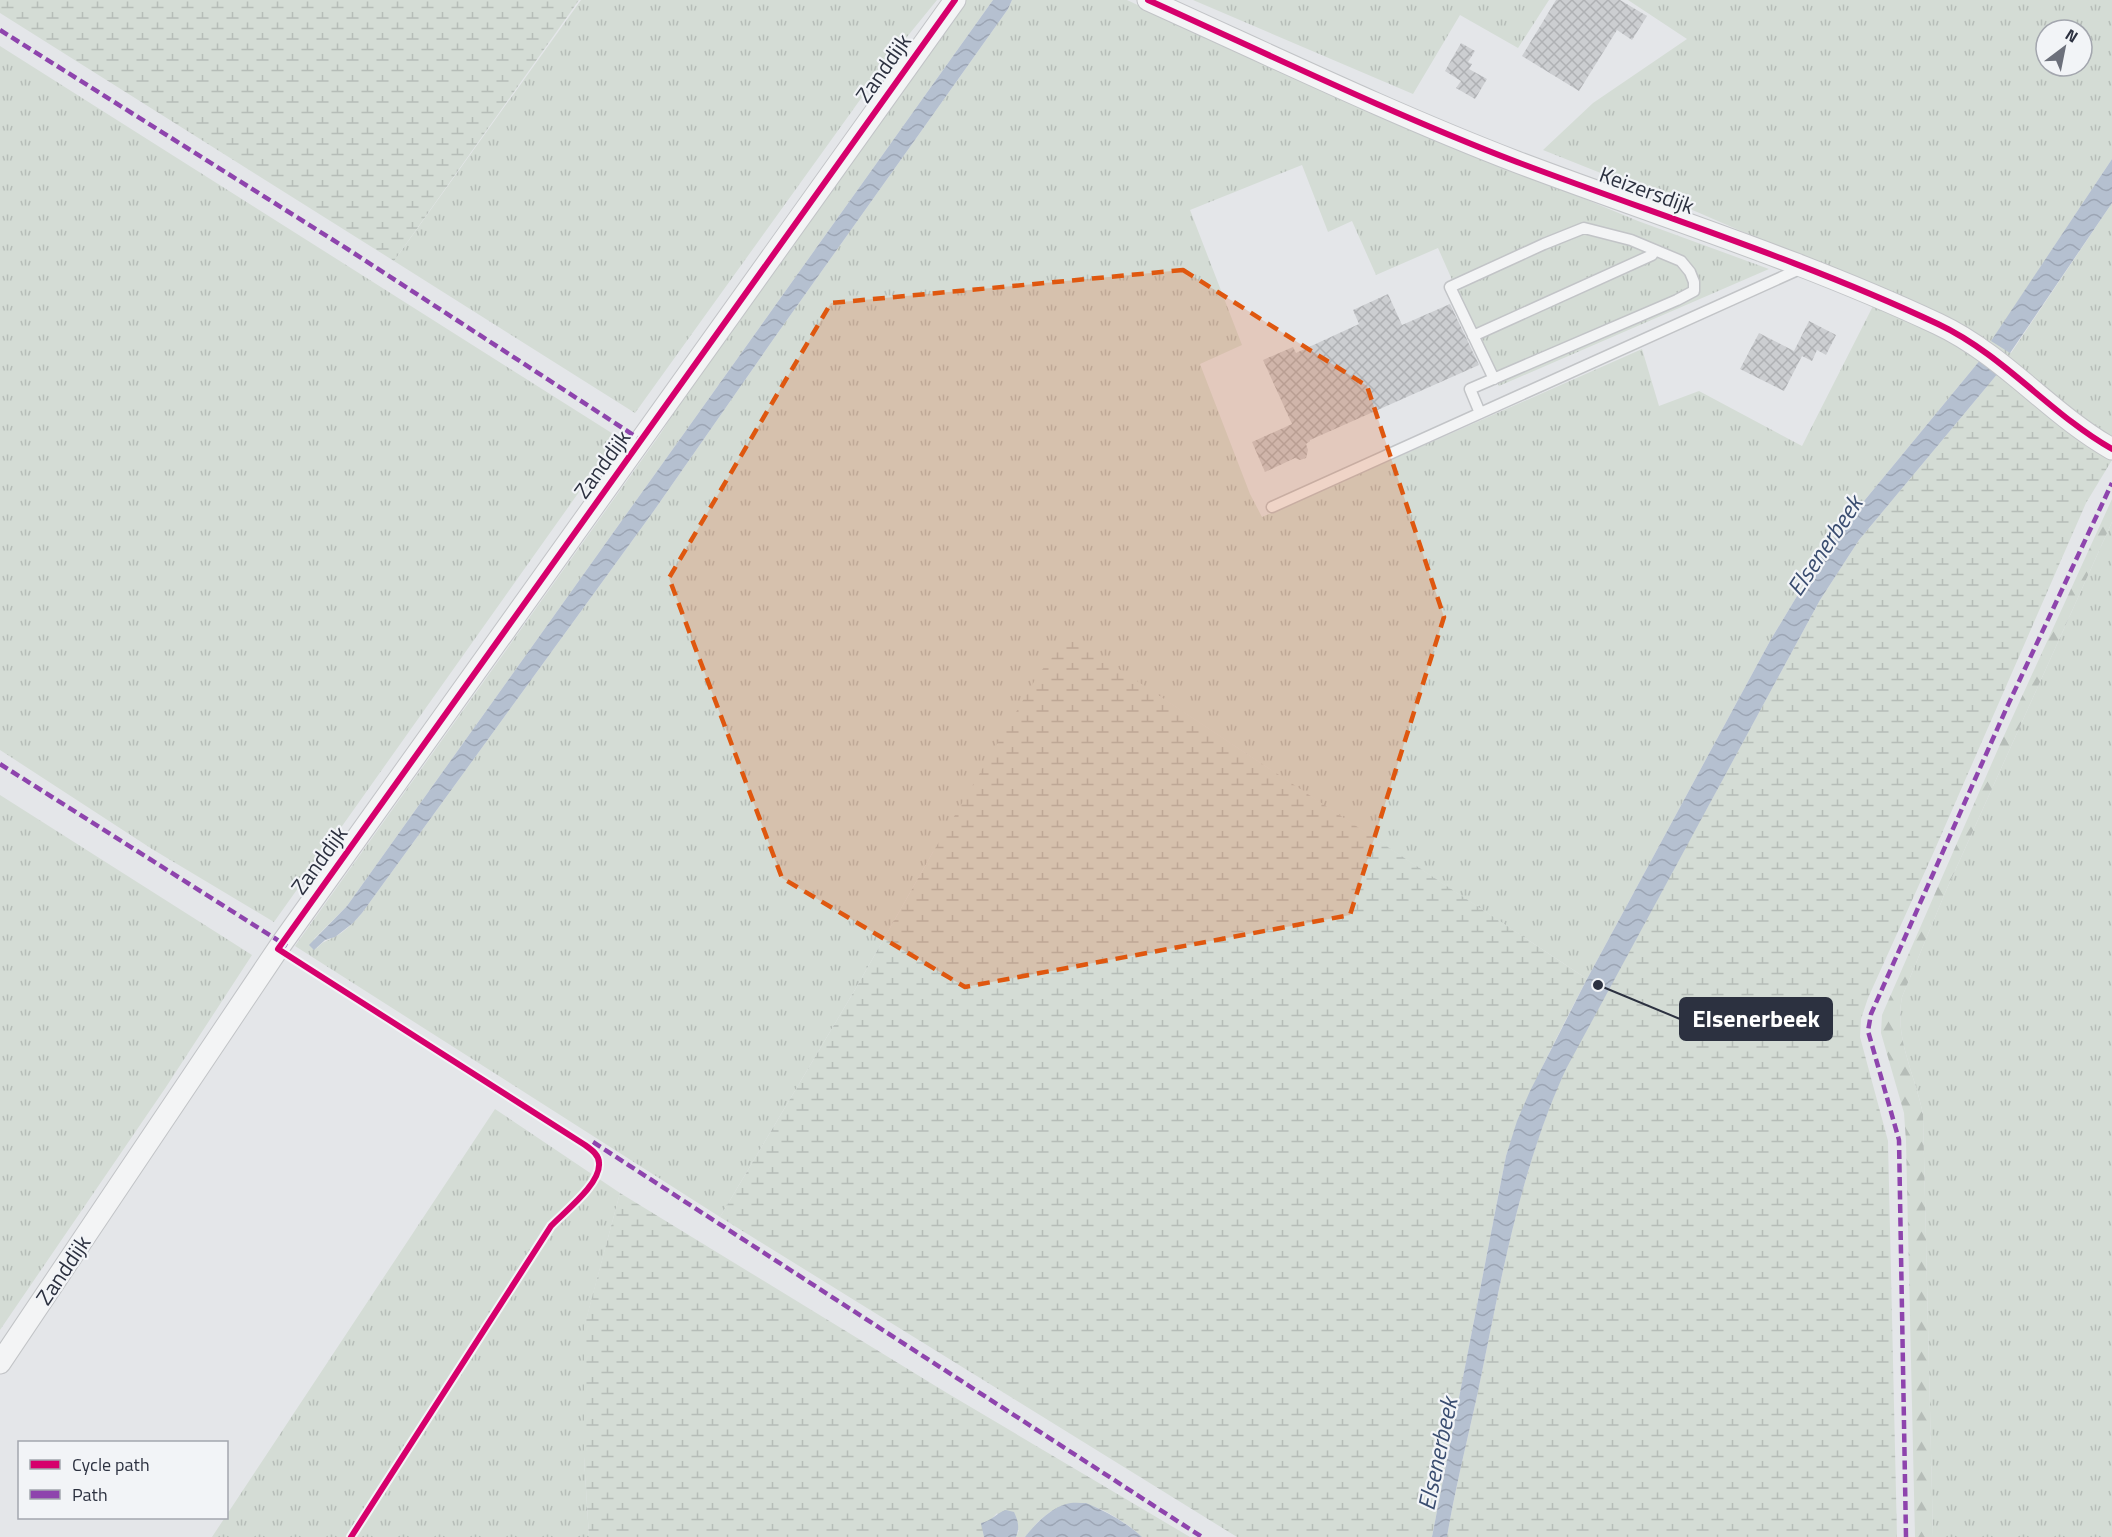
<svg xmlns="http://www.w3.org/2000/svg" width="2112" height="1537" font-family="'Titillium Web',sans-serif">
<defs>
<pattern id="grass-tufts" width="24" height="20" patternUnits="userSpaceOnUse" patternTransform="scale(1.5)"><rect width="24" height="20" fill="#d4dcd5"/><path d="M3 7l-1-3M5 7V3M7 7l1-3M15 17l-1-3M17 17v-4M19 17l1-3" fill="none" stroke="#b6bdb8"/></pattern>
<pattern id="forest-firs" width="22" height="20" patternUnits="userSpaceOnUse" patternTransform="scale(1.5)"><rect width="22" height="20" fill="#d4dcd5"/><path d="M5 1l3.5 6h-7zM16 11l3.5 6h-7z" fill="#b6bdb8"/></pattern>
<pattern id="wetland-marsh" width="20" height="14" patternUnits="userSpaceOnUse" patternTransform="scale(1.5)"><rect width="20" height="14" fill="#d4dcd5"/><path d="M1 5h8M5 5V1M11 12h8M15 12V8" fill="none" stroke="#b6bdb8"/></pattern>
<pattern id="water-waves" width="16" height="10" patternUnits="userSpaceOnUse" patternTransform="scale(1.5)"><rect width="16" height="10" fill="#b5c0d0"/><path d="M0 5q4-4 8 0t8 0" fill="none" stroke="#9ca5b4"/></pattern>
<pattern id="building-cross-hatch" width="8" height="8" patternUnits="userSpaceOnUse" patternTransform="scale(1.5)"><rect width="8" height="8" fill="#ccced1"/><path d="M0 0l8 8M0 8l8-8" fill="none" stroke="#afb1b4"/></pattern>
</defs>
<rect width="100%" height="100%" fill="#e4e6e9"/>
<!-- grass -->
<path fill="url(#grass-tufts)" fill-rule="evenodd" d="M 581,0 L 937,0 L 893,54 L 635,413 L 394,261 Z
M 963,0 L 993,0 L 347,906 L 314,939 L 317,948 C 323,941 327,941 334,937 C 345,932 354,922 362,913 L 653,512 L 777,334 L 1008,9 L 1012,0 L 1127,0 L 1231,49 L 1455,145 L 1638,221 L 1769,269 L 1499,386 L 1438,248 L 1376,275 L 1352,221 L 1328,232 L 1302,165 L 1190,210 L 1242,345 L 1200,364 L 1250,494 L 1262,517 L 1642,349 L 1659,406 L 1699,391 L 1802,446 L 1873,306 L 1935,331 L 1981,359 L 1841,529 L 1818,561 L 1770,641 L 1587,979 L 1156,694 L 933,852 L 856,988 L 720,1217 L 295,946 L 661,433 L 708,358 Z
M 1193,0 L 1549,0 L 1518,48 L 1460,15 L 1413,94 Z
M 1628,0 L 2112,0 L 2112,159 L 1992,340 L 2011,353 L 2112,203 L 2112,437 L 2060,405 L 1943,319 L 1681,205 L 1543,150 L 1593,103 L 1687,39 ZM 2046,30 L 2082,30 L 2082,66 L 2046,66 Z
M 0,46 L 618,437 L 274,922 L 152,849 L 0,750 Z
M 2112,522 L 2112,1537 L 1933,1537 L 1923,1114 C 1915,1074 1894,1038 1902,997 L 1945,893 Z
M 0,795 L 252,955 L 166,1087 L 0,1330 Z
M 495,1109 L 620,1193 L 584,1328 L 584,1457 L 589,1537 L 212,1537 Z"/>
<!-- forest -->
<path fill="url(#forest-firs)" d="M 2112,499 L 2112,522 L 1945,893 L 1902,997 C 1894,1038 1915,1074 1923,1114 L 1933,1537 L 1915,1537 L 1906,1141 L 1904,1113 L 1881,1033 L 1882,1015 L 1998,749 Z"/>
<!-- wetland -->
<path fill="url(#wetland-marsh)" d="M 0,0 L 579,0 L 394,261 L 0,13 Z
M 1999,372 L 2112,460 L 2086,503 L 1932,856 L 1868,998 L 1861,1019 L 1860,1037 L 1888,1141 L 1897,1537 L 1447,1537 C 1456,1482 1471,1427 1482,1372 C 1503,1269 1522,1165 1566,1068 L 1820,600 L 1859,540 Z
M 1069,636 L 1587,979 C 1557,1037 1526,1094 1506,1156 L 1432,1537 L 1237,1537 L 720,1217 L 856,988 L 933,852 L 1038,675 Z
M 620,1193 L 947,1393 L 1190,1537 L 1141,1537 C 1133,1528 1125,1523 1115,1517 C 1077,1493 1051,1503 1025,1537 L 1016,1537 L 1019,1530 L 997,1513 L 989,1522 L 982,1523 L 984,1537 L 589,1537 L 584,1457 L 584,1327 Z"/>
<!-- water -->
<path fill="url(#water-waves)" d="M 993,0 L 1012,0 L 1008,9 L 777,334 L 653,512 L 362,913 L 353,923 L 335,937 L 325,940 L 314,950 L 309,945 L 347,906 Z
M 2112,159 L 2112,203 L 2010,353 L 1991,341 Z
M 1981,359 L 1999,372 L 1859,540 L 1820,600 L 1566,1069 C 1522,1165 1503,1269 1482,1372 C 1471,1427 1456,1482 1447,1537 L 1432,1537 L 1506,1156 L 1517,1121 L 1530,1091 L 1587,979 L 1770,641 L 1818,561 L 1841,529 Z
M 1086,1503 C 1107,1512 1126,1522 1142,1537 L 1025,1537 C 1035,1524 1050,1509 1066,1504 C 1072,1502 1080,1503 1086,1503 Z
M 1006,1510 L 1014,1512 C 1018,1521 1020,1527 1016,1537 L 984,1537 L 981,1523 C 992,1521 996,1513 1006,1510 Z"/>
<!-- building -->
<path fill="url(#building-cross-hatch)" d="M 1556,0 L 1620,0 L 1647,16 L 1632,40 L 1617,30 L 1579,91 L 1522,56 Z
M 1461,43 L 1475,51 L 1468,62 L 1472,64 L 1469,69 L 1487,79 L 1475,99 L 1456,88 L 1461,81 L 1445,71 Z
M 1388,294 L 1402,325 L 1450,304 L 1479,365 L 1310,440 L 1310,441 L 1306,444 L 1308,450 L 1306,458 L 1300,460 L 1295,458 L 1265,472 L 1252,442 L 1292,424 L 1263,360 L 1293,347 L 1296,353 L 1359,324 L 1353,310 Z
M 1809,321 L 1836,335 L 1826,355 L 1817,350 L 1812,361 L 1802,356 L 1784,391 L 1740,369 L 1759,333 L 1794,351 Z"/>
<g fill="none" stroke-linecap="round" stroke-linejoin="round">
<defs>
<path id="service" d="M 1473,336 L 1652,255 L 1655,250
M 1480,413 L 1470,389 L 1677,300 L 1694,291 L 1694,282 L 1690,272 L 1681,261 L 1631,240 L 1584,228 L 1544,244 L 1450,287 L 1494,379
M 1272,507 L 1802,268"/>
<path id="minor" d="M 1148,0 C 1270,55 1392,114 1517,162 C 1657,215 1802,260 1938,324 C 2004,355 2050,414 2112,449
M 0,1363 L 282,943 L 955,0"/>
</defs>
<!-- service casing -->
<use href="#service" stroke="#c2c4c7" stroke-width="13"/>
<!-- minor casing -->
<use href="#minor" stroke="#c2c4c7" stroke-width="23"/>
<!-- service -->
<use href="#service" stroke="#f3f4f5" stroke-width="10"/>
<!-- minor -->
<use href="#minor" stroke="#f3f4f5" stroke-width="21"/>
<!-- quiet -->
<path stroke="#8e44ad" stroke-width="4.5" stroke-dasharray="9 4.5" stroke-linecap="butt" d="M 0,30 L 349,250 L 641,440
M 0,764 L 287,946
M 593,1142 L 1202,1537
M 1906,1537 L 1899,1140 L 1868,1031 L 1871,1014 L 2007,707 L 2112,483"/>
<defs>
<path id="cycleway" d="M 1148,0 C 1270,55 1392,114 1517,162 C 1657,215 1802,260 1938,324 C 2004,355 2050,414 2112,449
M 351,1537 L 551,1226 C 564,1212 601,1184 599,1163 C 599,1155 592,1150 585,1145 L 278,949 L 955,0"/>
</defs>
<!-- cycleway casing -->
<use href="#cycleway" stroke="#f2f4f7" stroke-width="10"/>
<!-- cycleway -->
<use href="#cycleway" stroke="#d6006c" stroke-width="6"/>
</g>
<!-- marked area -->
<path fill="#df570f" fill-opacity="0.2" stroke="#df570f" stroke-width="4.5" stroke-dasharray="12 8" stroke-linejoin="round" d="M 1183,270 L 1367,386 L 1444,617 L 1350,915 L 965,987 L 782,878 L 669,578 L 831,303 Z"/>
<g text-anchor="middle" stroke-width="4.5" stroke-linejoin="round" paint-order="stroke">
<!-- street labels -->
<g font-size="22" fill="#2c3140" stroke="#f2f4f7">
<text transform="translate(883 68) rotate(-55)" y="8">Zanddijk</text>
<text transform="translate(1647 190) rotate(20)" y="8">Keizersdijk</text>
<text transform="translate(602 464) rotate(-54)" y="8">Zanddijk</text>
<text transform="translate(319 860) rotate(-54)" y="8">Zanddijk</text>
<text transform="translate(63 1270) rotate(-56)" y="8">Zanddijk</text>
</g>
<!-- water labels -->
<g font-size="24" font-style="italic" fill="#3a4d70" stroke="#f2f4f7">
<text transform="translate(1825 546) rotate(-56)" y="8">Elsenerbeek</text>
<text transform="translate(1438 1454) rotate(-78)" y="8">Elsenerbeek</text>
</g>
</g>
<!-- callouts -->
<path fill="none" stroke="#2c3140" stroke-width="2" d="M1598 985L1680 1019"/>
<circle fill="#2c3140" stroke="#f2f4f7" stroke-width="2" cx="1598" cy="985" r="6"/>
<rect fill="#2c3140" stroke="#2c3140" stroke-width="2" x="1680" y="998" width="152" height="42" rx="6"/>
<g font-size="24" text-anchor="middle" font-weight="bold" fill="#fff">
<text x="1756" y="1027">Elsenerbeek</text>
</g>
<!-- legend -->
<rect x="18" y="1441" width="210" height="78" fill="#f2f4f7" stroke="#a3a6ae" stroke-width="1.5"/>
<rect x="30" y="1460" width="30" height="9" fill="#d6006c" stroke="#a3a6ae" stroke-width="1.5"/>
<text x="72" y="1471" font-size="18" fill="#2c3140">Cycle path</text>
<rect x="30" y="1490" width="30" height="9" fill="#8e44ad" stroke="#a3a6ae" stroke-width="1.5"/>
<text x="72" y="1501" font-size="18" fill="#2c3140">Path</text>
<!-- north arrow -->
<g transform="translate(2064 48) rotate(32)"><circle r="28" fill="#f2f4f7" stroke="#a3a6ae" stroke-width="1.5"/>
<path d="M0-4.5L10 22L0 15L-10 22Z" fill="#6c707b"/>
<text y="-9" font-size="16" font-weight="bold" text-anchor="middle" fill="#2c3140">N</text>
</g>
</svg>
